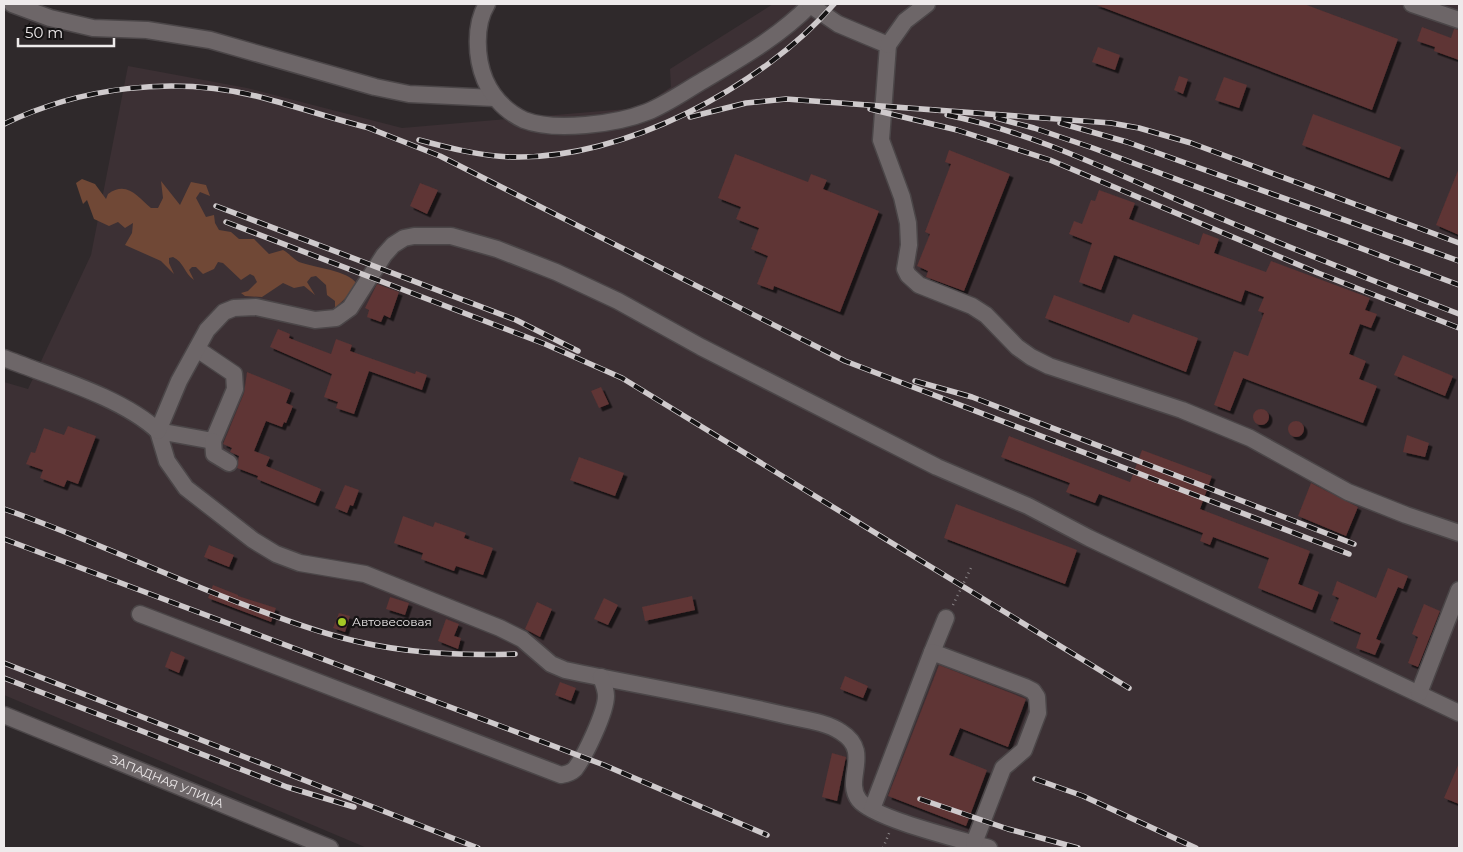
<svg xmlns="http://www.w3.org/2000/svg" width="1463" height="852" font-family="Montserrat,sans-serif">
<defs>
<filter id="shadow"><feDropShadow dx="3.5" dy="3.5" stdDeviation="0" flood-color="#0009"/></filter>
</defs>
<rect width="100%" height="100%" fill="#2f292b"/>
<!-- built -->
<path fill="#3c3034" d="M 773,4 L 1459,4 L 1459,848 L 367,848 L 4,695 L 4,382 L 28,389 L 91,255 L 128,66 L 247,88 L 402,128 L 626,109 L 649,102 L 671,87 L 670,69 Z"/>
<!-- forest -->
<path fill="#704836" d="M 82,179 L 95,184 L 106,199 L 108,194 C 127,180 138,197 151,208 L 158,208 L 163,198 L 161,181 L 180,205 L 191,182 L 206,185 L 210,196 L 200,192 L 196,198 L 206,217 L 214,215 L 215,223 L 219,230 L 231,232 L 239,239 L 254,239 L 269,254 L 283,250 C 289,253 293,259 299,262 C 315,268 348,270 357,284 L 353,291 L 335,308 L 335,301 L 327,295 L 326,285 L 316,276 L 311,277 L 307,282 L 315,295 L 304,286 L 294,288 L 283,283 L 262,297 L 245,296 L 241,293 L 248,291 L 257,282 L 254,276 L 250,274 L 241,280 L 223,263 L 218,262 L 214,269 L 203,274 L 196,267 L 192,267 L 189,270 L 194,280 C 184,273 184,262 173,257 L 169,258 L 169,263 L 174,274 L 161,261 L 125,245 L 132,233 L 133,223 L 125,228 L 118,222 L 109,226 L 94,219 L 87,200 L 83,204 L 76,183 Z"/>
<!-- building -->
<path fill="#5e3434" filter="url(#shadow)" d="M 1094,4 L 1304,4 L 1398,39 L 1372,110 Z
M 1422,27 L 1451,38 L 1454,29 L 1459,30 L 1459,60 L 1434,51 L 1435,47 L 1417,41 Z
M 1098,47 L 1120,55 L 1115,70 L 1092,62 Z
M 1179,76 L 1188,79 L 1183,94 L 1174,90 Z
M 1224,77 L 1247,85 L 1239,108 L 1215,100 Z
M 1313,114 L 1401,147 L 1389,178 L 1302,145 Z
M 949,150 L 1010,174 L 964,291 L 926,277 L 928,271 L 917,266 L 930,234 L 925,232 L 951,164 L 945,162 Z
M 735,154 L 808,182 L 811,174 L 827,180 L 823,189 L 879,211 L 840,312 L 774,286 L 773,290 L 757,284 L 768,256 L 751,249 L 759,228 L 736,219 L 741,207 L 718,198 Z
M 1459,168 L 1459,235 L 1436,225 Z
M 420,183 L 438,190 L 427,214 L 410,206 Z
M 1099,190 L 1135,203 L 1129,219 L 1199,245 L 1203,233 L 1219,239 L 1214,253 L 1266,272 L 1271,261 L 1370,298 L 1365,310 L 1377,314 L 1371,328 L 1360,324 L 1349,354 L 1366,361 L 1359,379 L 1377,386 L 1363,423 L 1243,378 L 1230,411 L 1214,405 L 1234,351 L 1248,356 L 1264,313 L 1258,311 L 1264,297 L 1245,290 L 1241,302 L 1114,255 L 1101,290 L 1079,282 L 1092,243 L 1069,234 L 1074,221 L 1082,224 L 1091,200 L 1095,201 Z
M 377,284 L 399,292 L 390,318 L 384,315 L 381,322 L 367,317 L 369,310 L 365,308 Z
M 1054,295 L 1129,323 L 1133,314 L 1198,338 L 1186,372 L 1045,318 Z
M 278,329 L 290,334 L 289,338 L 331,354 L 336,339 L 352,345 L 350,351 L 415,374 L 416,371 L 427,375 L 422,390 L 369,371 L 354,414 L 336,408 L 338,402 L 324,397 L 332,374 L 270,347 Z
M 1403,355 L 1453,376 L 1445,396 L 1394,375 Z
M 247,372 L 291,390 L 286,403 L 293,406 L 286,423 L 284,422 L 282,427 L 266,421 L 254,451 L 270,457 L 266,466 L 321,489 L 315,503 L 257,479 L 258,476 L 237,468 L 239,456 L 230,452 L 232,448 L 223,444 L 244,393 Z
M 601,387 L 609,404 L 599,408 L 591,391 Z
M1253 417a8 8 0 1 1 16 0a8 8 0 1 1-16 0Z
M1288 429a8 8 0 1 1 16 0a8 8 0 1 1-16 0Z
M 68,426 L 96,436 L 78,484 L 67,480 L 64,487 L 40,478 L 43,470 L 26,464 L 31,452 L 35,453 L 44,428 L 64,435 Z
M 1407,435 L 1429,443 L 1425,457 L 1403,452 Z
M 1009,436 L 1130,482 L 1142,450 L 1212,476 L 1200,509 L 1310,551 L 1298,584 L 1319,592 L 1312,610 L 1258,588 L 1269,558 L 1213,537 L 1210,545 L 1200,541 L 1203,533 L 1099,494 L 1095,503 L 1066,492 L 1070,483 L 1001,457 Z
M 579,457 L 624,473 L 615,496 L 570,480 Z
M 1311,483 L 1358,507 L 1346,536 L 1298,516 Z
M 345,485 L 359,490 L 353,506 L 350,505 L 347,513 L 335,508 Z
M 956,504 L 1077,550 L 1065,584 L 944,538 Z
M 403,516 L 433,527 L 435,522 L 466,533 L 464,538 L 493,548 L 483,575 L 456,566 L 454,571 L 421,559 L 423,553 L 394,543 Z
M 209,545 L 234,555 L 229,567 L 204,557 Z
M 1388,568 L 1408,576 L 1403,589 L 1398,587 L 1376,639 L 1381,641 L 1375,655 L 1356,648 L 1361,633 L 1330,620 L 1339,598 L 1332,595 L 1337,581 L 1376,598 Z
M 213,585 L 238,595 L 238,596 L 276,608 L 271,622 L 208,598 Z
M 692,596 L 695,610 L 645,621 L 642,607 Z
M 390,597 L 409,603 L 405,615 L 386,609 Z
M 604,598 L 618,605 L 608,625 L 594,619 Z
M 537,602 L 552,609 L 540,637 L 525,629 Z
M 1424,604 L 1440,611 L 1418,667 L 1408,663 L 1418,637 L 1412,634 Z
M 339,613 L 350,616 L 345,632 L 333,628 Z
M 446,619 L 459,624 L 454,636 L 461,638 L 458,649 L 438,641 Z
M 171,651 L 185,657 L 179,673 L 165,667 Z
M 939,665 L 1026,699 L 1008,747 L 960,728 L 949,755 L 987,770 L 966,826 L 888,796 Z
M 845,676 L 868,686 L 863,698 L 840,689 Z
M 560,682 L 576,688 L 571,701 L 555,695 Z
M 832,753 L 846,757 L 837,801 L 822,797 Z
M 1459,763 L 1459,804 L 1444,798 Z"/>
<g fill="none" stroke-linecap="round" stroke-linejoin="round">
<defs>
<g id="minor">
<path d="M 12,4 L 50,18 L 93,28 L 147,30 L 210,40 L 375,87 L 409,94 L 495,98"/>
<path d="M 487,4 C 474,25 476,58 485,80 C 493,98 507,112 524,120 C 555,132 617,124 647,112 C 667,104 685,91 704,80 C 741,58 780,36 811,4"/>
<path d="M 1412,4 L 1459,20"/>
<path d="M 810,5 L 838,24 L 888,45 L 881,140 L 902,197 L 908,223 L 909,245 L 905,269 L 908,275 L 919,285 L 972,306 L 986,315 L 1017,347 L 1031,357 L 1049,366 L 1182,410 L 1250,438 L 1348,492 L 1406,515 L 1459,533"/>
<path d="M 888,45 L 905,21 L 927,4"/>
<path d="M 197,349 L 234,374 L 235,389 L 213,441 L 158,431 L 167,461 L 186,488 L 253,540 L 276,554 L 300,563 L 365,574 L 500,628 L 522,639 L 551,664 L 565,670 C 636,685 709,697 780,714 C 799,719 825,721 841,732 C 873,752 843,779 859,800 C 874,819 963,840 989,848"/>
<path d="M 4,358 C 51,377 122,397 158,431 L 179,381 L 207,330 L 224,312 L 234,308 L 256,307 L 315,320 L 336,318 L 350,308 L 384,255 L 393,245 L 404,238 L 414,236 L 451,236 L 497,249 L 556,272 L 618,301 L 701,347 L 937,467 L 1028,506 L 1089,538 L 1459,713"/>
<path d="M 213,441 L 214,454 L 229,463"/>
<path d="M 140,614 L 561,775 C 567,774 571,773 575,769 C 585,756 606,712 606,696 C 606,689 603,683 601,677"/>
<path d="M 932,652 L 946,618"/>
<path d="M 1419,693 L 1459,590"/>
<path id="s1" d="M 4,715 L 330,848"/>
<path d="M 872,809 L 932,652 L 1025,687 L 1033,691 L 1037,697 L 1038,713 L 1024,750 L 1003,768 L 974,843"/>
</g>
</defs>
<!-- minor casing -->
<use href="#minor" stroke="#4b4648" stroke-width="19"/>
<!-- path -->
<path stroke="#8a8587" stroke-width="2.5" stroke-dasharray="1 4" stroke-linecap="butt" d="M 953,605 L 971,568
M 883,848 L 890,831"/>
<!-- minor -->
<use href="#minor" stroke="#6d6668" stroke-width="16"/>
<defs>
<path id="rail" d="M 870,109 L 957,130 L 1050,160 L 1318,273 L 1459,328
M 947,115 C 1032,132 1110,171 1189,205 C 1278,243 1368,279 1459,314
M 690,117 L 746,103 L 786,99 L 1111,123 L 1139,128 L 1191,143 L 1459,243
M 996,118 L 1034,128 L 1093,148 L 1459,285
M 1060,123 L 1127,142 L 1459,261
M 4,124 C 81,87 172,76 256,96 C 295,106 333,119 373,129
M 366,127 L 440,156 L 845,361 L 1349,554
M 419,140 C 449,148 480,156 512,157 C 623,160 762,87 834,4
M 216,206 L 516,320 L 578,351
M 226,222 L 545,344 L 622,378 L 1129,688
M 915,381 L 972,397 L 1354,544
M 4,509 C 87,538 167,576 250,607 C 280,618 311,630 343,638 C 399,653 458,656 515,654
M 4,539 L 604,765 L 767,835
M 4,663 L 478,848
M 4,678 L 287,787 L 354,807
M 1035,779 L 1083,796 L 1196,848
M 920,799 L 1008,829 L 1078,848"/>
</defs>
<!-- rail casing -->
<use href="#rail" stroke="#cfcacc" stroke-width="5.5"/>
<!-- rail -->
<use href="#rail" stroke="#151314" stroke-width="4" stroke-dasharray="11" stroke-linecap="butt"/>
</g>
<!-- markers -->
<circle fill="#a4c825" stroke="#151314" stroke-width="2" cx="342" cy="622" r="5"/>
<g text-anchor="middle" stroke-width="4.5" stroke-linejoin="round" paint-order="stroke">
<!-- poi labels -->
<g font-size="12" fill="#eeeaeb" stroke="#151314" text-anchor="start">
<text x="352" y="626">Автовесовая</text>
</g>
<!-- street labels -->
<g font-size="12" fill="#eeeaeb" stroke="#151314">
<text dy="4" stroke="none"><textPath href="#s1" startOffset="176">ЗАПАДНАЯ УЛИЦА</textPath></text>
</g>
</g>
<!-- border -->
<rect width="1463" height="852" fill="none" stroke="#eeeaeb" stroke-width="10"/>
<!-- scale -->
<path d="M18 38v8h96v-8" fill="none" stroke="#eeeaeb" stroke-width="2.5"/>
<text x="25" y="38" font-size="15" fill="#eeeaeb" stroke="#151314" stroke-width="4" paint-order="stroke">50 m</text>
</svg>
